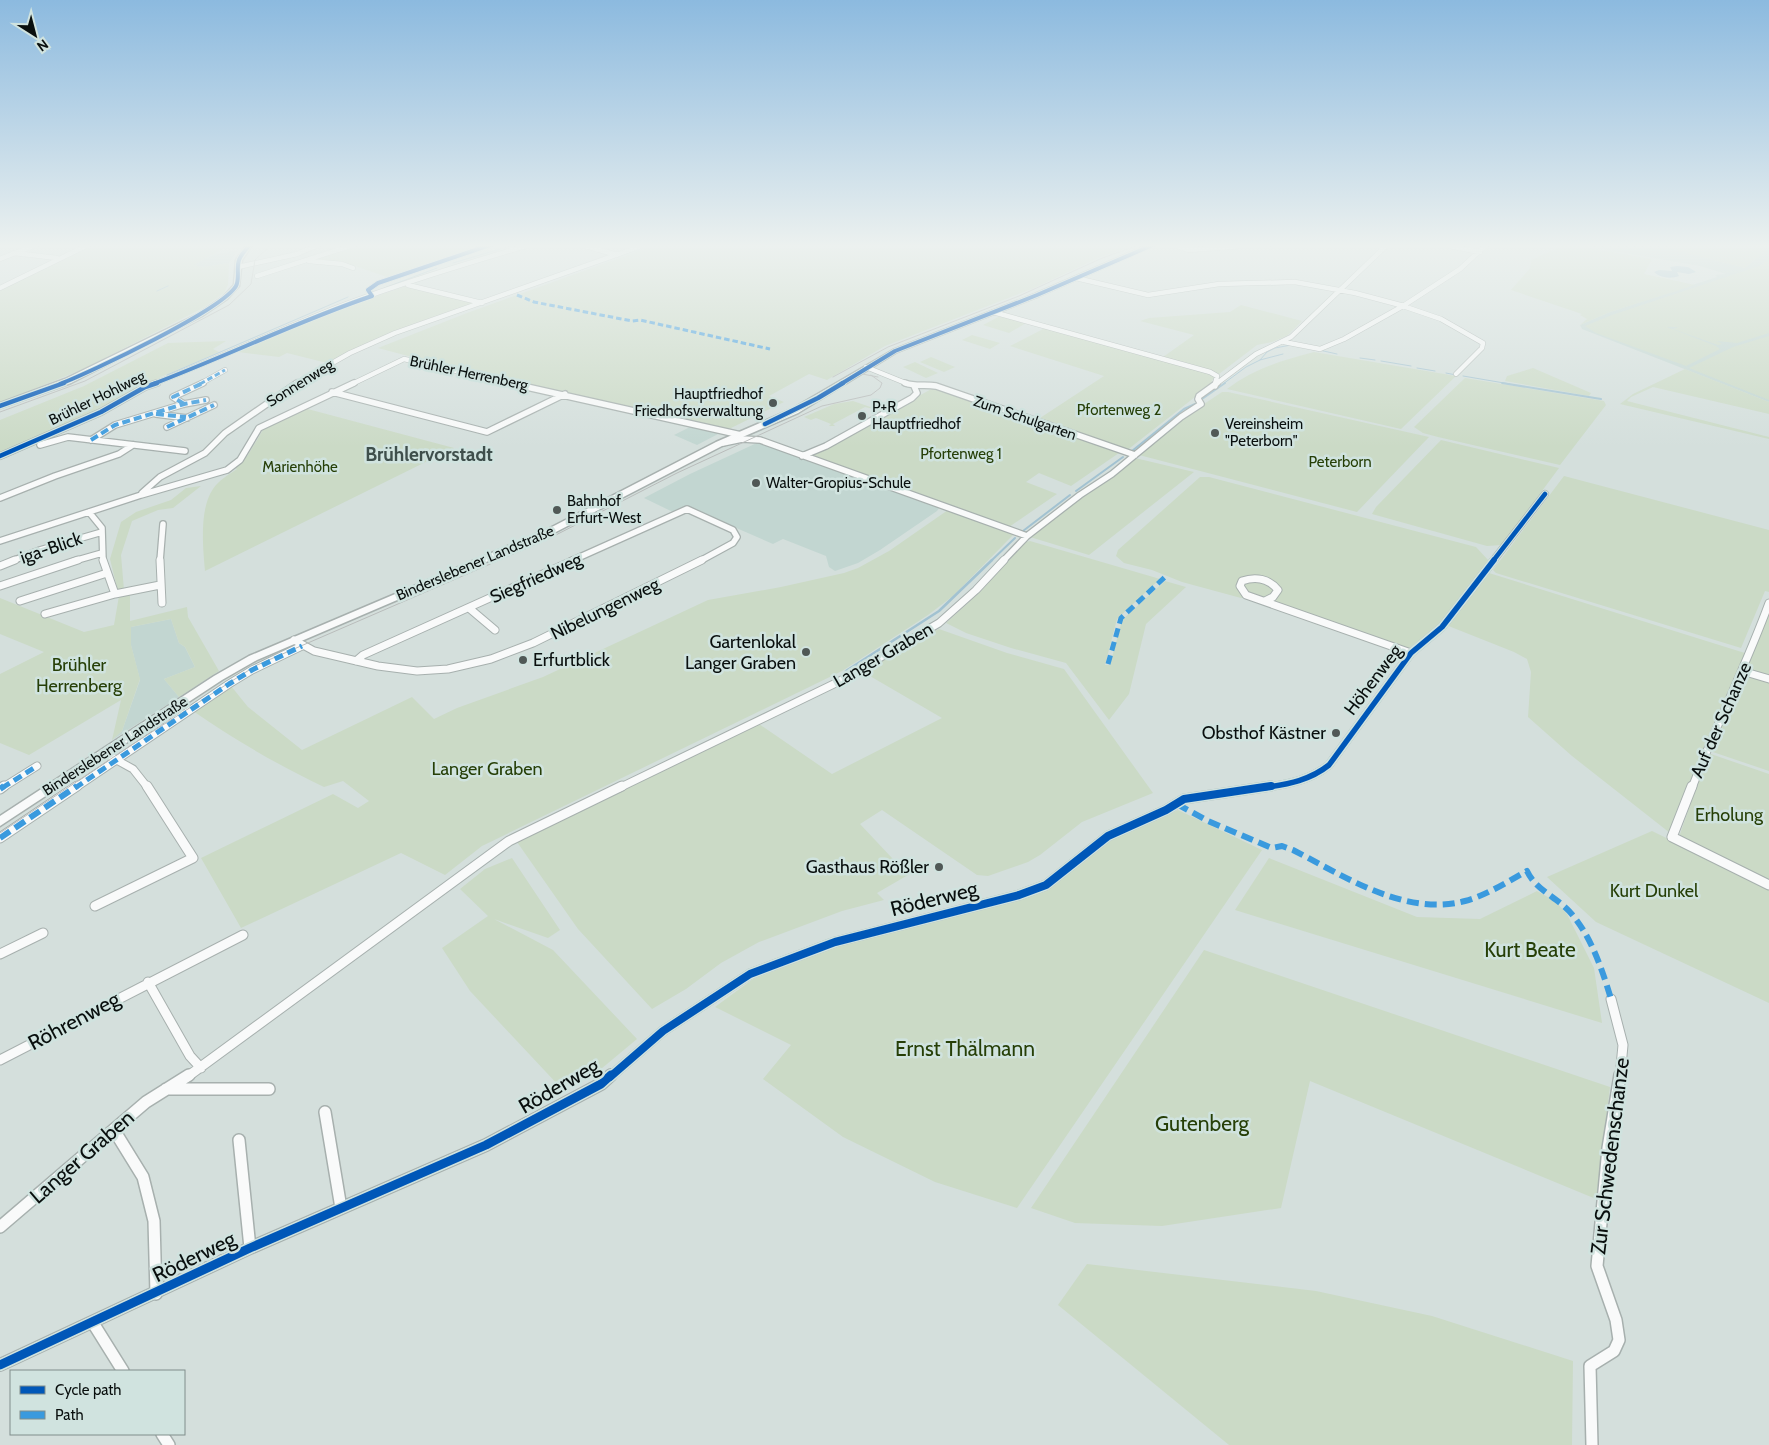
<svg xmlns="http://www.w3.org/2000/svg" width="1769" height="1445" font-family="Cabin,sans-serif">
<rect width="100%" height="100%" fill="#d4dfdc"/>
<!-- built -->
<path fill="#c2d6d1" d="M 1573,244 L 1667,244 L 1668,248 L 1745,268 L 1769,247 L 1769,402 L 1582,329 L 1580,325 L 1610,312 L 1717,277 L 1715,275 L 1726,274 L 1700,266 Z
M 238,250 L 229,263 L 203,267 L 193,265 L 213,255 Z
M 694,425 L 722,432 L 697,445 L 674,435 Z
M 759,442 L 939,508 L 937,511 L 880,550 L 858,563 L 835,571 L 829,567 L 826,556 L 783,539 L 773,544 L 688,507 L 675,513 L 644,498 L 690,474 Z
M 171,619 L 179,643 L 185,647 L 195,667 L 164,679 L 179,697 L 112,740 L 122,731 L 140,680 L 131,645 L 131,627 Z"/>
<!-- green -->
<path fill="#cbdac6" d="M 95,244 L 231,244 L 194,265 L 203,267 L 229,263 L 228,285 L 224,293 L 203,308 L 83,369 L 0,403 L 0,290 Z
M 360,244 L 489,244 L 387,277 L 352,265 L 311,260 Z
M 658,244 L 1136,244 L 1098,258 L 1034,288 L 885,346 L 827,380 L 809,374 L 769,396 L 784,402 L 729,429 L 438,364 L 378,348 L 467,313 Z
M 1567,244 L 1652,259 L 1644,274 L 1695,285 L 1610,312 L 1580,325 L 1587,319 L 1580,315 L 1582,314 L 1511,290 L 1530,268 L 1531,260 Z
M 1667,244 L 1769,244 L 1769,247 L 1745,268 L 1668,248 Z
M 1769,257 L 1769,333 L 1737,343 L 1717,341 L 1722,344 L 1718,345 L 1673,329 L 1678,327 L 1667,327 L 1716,346 L 1720,349 L 1686,366 L 1596,333 L 1585,326 L 1612,315 L 1762,265 Z
M 406,286 L 477,302 L 348,352 L 327,363 L 287,353 L 279,357 L 238,352 L 333,311 Z
M 1241,305 L 1302,321 L 1287,336 L 1272,342 L 1257,345 L 1219,374 L 1163,357 L 1194,335 L 1140,321 L 1149,318 L 1230,312 Z
M 1000,316 L 1026,323 L 1009,333 L 983,325 Z
M 1047,327 L 1209,373 L 1215,376 L 1209,386 L 1126,451 L 1037,420 L 1104,376 L 1010,346 Z
M 972,335 L 1000,343 L 990,349 L 962,340 Z
M 1769,336 L 1769,400 L 1689,368 L 1733,347 Z
M 226,341 L 213,349 L 219,352 L 161,377 L 154,382 L 112,404 L 0,453 L 0,420 L 84,386 L 168,343 Z
M 1314,352 L 1456,376 L 1401,429 L 1227,389 C 1253,369 1283,360 1314,352 Z
M 931,357 L 955,367 L 944,372 L 920,362 Z
M 915,362 L 938,373 L 926,378 L 903,367 Z
M 1533,368 L 1591,393 L 1589,396 L 1505,381 L 1507,376 Z
M 1685,369 L 1769,402 L 1769,414 L 1653,387 L 1631,397 L 1627,401 L 1769,437 L 1769,439 L 1620,404 L 1633,394 Z
M 1465,378 L 1604,401 L 1606,405 L 1560,465 L 1438,437 L 1423,433 L 1414,427 Z
M 935,387 L 1119,453 L 1071,486 L 1039,473 L 1026,482 L 1057,494 L 1009,527 L 809,457 Z
M 1222,392 L 1228,392 L 1429,437 L 1357,512 L 1139,455 L 1183,418 Z
M 853,401 L 882,411 L 865,407 L 833,424 L 835,426 L 829,426 L 831,424 L 816,418 L 811,420 L 804,417 L 834,404 Z
M 304,408 L 454,448 L 205,571 C 203,548 199,509 213,489 C 219,480 228,475 237,469 L 235,468 L 248,455 L 264,428 Z
M 1441,440 L 1559,468 L 1502,545 L 1487,546 L 1372,514 L 1376,507 Z
M 1135,458 L 1194,472 L 1089,555 L 1030,537 Z
M 1564,476 L 1769,530 L 1769,592 L 1765,591 L 1741,648 L 1496,573 L 1493,570 Z
M 1200,477 L 1209,477 L 1476,547 L 1489,561 L 1440,625 L 1408,649 L 1255,596 L 1241,598 L 1182,582 L 1152,570 L 1124,563 L 1116,556 L 1118,550 Z
M 201,486 L 173,508 L 158,510 L 132,521 L 121,555 L 124,590 L 130,589 L 130,621 L 187,607 L 188,617 L 219,671 L 179,697 L 164,679 L 195,667 L 185,647 L 179,643 L 171,619 L 131,627 L 131,645 L 140,679 L 122,731 L 112,740 L 121,700 L 29,755 L 0,743 L 0,674 L 44,652 L 0,634 L 0,598 L 84,632 L 114,625 L 119,596 L 110,559 L 121,522 L 136,512 L 171,500 L 186,488 Z
M 948,510 L 1014,534 L 953,596 L 928,615 L 842,671 L 482,846 L 445,875 L 401,853 L 241,928 L 201,858 L 333,794 L 358,808 L 369,801 L 343,781 L 324,787 C 278,765 235,740 193,711 L 231,686 L 248,707 L 302,750 L 412,697 L 434,719 L 457,708 L 543,677 L 708,600 L 781,587 L 844,573 L 858,568 L 889,551 Z
M 1030,541 L 1160,579 L 1117,619 L 1105,665 L 1110,665 L 1122,620 L 1165,581 L 1186,587 L 1146,624 L 1129,694 L 1109,720 L 1066,663 L 1011,648 L 966,633 L 946,623 L 981,591 L 1026,542 Z
M 1489,573 L 1748,654 L 1769,609 L 1769,771 L 1704,749 L 1670,833 L 1572,756 L 1528,717 L 1531,672 L 1527,659 L 1514,652 L 1446,625 Z
M 939,629 L 1007,653 L 1064,669 L 1153,793 L 1082,822 L 1040,855 L 1028,862 L 988,876 L 977,875 L 882,810 L 860,824 L 908,875 L 877,893 L 884,900 L 842,911 L 759,942 L 721,963 L 686,989 L 652,1009 L 578,929 L 517,842 L 759,724 L 832,774 L 942,718 L 863,672 L 909,643 Z
M 1708,753 L 1769,774 L 1769,880 L 1679,837 Z
M 1178,810 L 1262,850 L 1017,1208 L 935,1182 L 843,1137 L 763,1079 L 791,1045 L 715,1007 L 753,979 L 843,944 L 1050,888 L 1104,843 Z
M 1652,831 L 1769,888 L 1769,1003 L 1596,922 L 1547,877 Z
M 512,858 L 560,930 L 548,938 L 494,919 L 553,950 L 637,1039 L 595,1074 L 560,1087 L 470,991 L 442,948 L 488,916 L 460,889 L 485,869 Z
M 1269,858 L 1417,917 L 1480,919 L 1537,891 L 1555,901 L 1567,914 L 1594,968 L 1602,1023 L 1235,910 Z
M 1204,950 L 1610,1087 L 1596,1199 L 1310,1081 L 1281,1208 L 1162,1226 L 1075,1223 L 1031,1208 Z
M 1087,1264 L 1316,1291 L 1432,1316 L 1573,1361 L 1572,1445 L 1229,1445 L 1058,1305 Z"/>
<!-- water -->
<path fill="#a2c2d1" d="M 1677,266 L 1688,267 L 1696,272 L 1689,274 L 1677,272 L 1679,276 C 1671,279 1660,278 1654,272 L 1659,270 L 1672,271 L 1670,267 Z"/>
<g fill="none" stroke-linecap="round" stroke-linejoin="round">
<!-- stream-far2 -->
<path stroke="#a2c2d1" stroke-width="1" d="M 453,263 L 517,244
M 384,288 L 437,268
M 157,291 L 168,286
M 1319,350 L 1337,354
M 1360,358 L 1375,360
M 1260,360 L 1283,354
M 1381,361 L 1411,366
M 1417,368 L 1435,371
M 1446,373 L 1456,375
M 167,375 L 348,297
M 1463,376 L 1510,384
M 1223,384 L 1246,367 L 1260,360 L 1267,352 L 1275,348 L 1291,345"/>
<!-- stream-far1 -->
<path stroke="#a2c2d1" stroke-width="2" d="M 1502,383 L 1601,399
M 1202,399 L 1225,383
M 1132,451 L 1184,409 L 1195,404
M 1076,491 L 1123,457
M 1023,531 L 1070,495
M 991,561 L 1015,538"/>
<!-- stream -->
<path stroke="#a2c2d1" stroke-width="2.5" d="M 846,671 L 939,611 L 992,560"/>
<defs>
<path id="minor-far4" d="M 578,244 L 617,255
M 1171,244 L 1189,250 L 1269,244
M 1439,244 L 1480,252
M 14,253 L 57,258
M 0,259 L 38,244
M 309,261 L 342,264 L 353,268
M 238,267 L 297,254 L 320,244
M 257,276 L 356,244
M 1076,278 L 1148,295 L 1219,284 L 1295,282 L 1355,293 L 1404,306
M 408,285 L 482,303
M 0,288 L 90,244
M 372,296 L 368,290 L 378,283 L 493,244
M 1403,306 L 1441,319 L 1483,343 L 1482,348 L 1456,374
M 993,312 L 1210,372 L 1217,376 L 1215,384
M 1284,342 L 1320,349 L 1344,339 L 1403,306 L 1460,269 L 1487,244
M 866,367 L 908,384
M 153,384 C 214,361 272,333 333,309 C 398,284 465,264 532,244
M 200,384 L 225,370
M 295,384 L 350,353 L 395,333 L 647,244
M 352,384 L 404,359 L 514,384
M 1216,384 L 1256,354 L 1291,337 L 1388,244"/>
<path id="minor-far3" d="M 509,383 L 741,435
M 905,383 C 916,387 925,384 936,386 L 1135,455
M 1215,386 L 1216,383
M 332,392 L 487,432 L 565,394
M 184,404 L 173,397 L 203,383
M 156,414 L 187,418
M 167,427 L 214,405
M 91,440 L 115,425 L 184,404 L 206,400
M 723,443 L 742,439 L 760,440 L 1027,536
M 40,445 L 68,437 L 185,451
M 0,456 L 101,412 L 145,387 L 157,383
M 802,456 L 826,446 L 912,398 L 917,393 L 914,386
M 142,493 L 160,477 L 205,453 L 225,433 L 297,383
M 0,498 L 55,476 L 119,454 L 133,445
M 89,512 L 102,528 L 103,561
M 0,541 L 141,495 L 227,470 L 240,460 L 259,428 L 354,383
M 12,561 L 40,550 L 102,532
M 74,561 L 102,553
M 160,561 L 163,524
M 571,561 L 687,509 L 733,530 L 737,537 L 733,543 L 700,561
M 1003,561 L 1027,536 L 1080,495 L 1112,474 L 1181,417 L 1201,404 L 1198,399 L 1199,396 L 1217,383
M 1493,561 L 1545,494"/>
<path id="minor-far2" d="M 103,560 L 115,594
M 160,560 L 162,603
M 0,566 L 15,560
M 0,586 L 78,560
M 20,601 L 107,573
M 1265,601 L 1273,597 L 1278,590 C 1269,579 1256,576 1242,581 L 1240,586 L 1246,595 L 1411,653
M 469,608 L 495,630
M 45,614 L 115,594 L 160,585
M 294,640 L 314,651 L 378,666 L 417,671 L 448,669 L 491,659 L 533,643 L 702,560
M 356,661 L 363,655 L 574,560
M 1742,671 L 1769,679
M 104,753 L 133,769 L 148,788
M 2,788 L 37,766
M 75,788 L 229,684 L 252,670 L 302,646
M 619,788 L 840,681 L 939,623 L 976,590 L 1004,560
M 1263,788 C 1287,784 1309,781 1329,765 L 1411,653 L 1442,627 L 1494,560
M 1692,788 C 1716,725 1746,666 1769,603"/>
<path id="minor-far1" d="M 1692,786 L 1672,837 L 1769,885
M 0,789 L 4,786
M 0,838 L 77,786
M 95,906 L 193,858 L 147,786
M 0,954 L 43,933
M 148,982 L 190,1056 L 201,1068
M 1611,999 L 1623,1045 L 1620,1077
M 0,1060 L 243,935
M 187,1077 L 509,841 L 622,786
M 610,1077 L 663,1031 L 750,974 L 835,942 L 1019,895 L 1046,885 L 1108,836 L 1166,810 L 1184,799 L 1271,786"/>
<path id="minor" d="M 166,1089 L 269,1089
M 325,1112 L 341,1208
M 114,1130 L 143,1177 L 154,1221 L 156,1294
M 239,1140 L 250,1248
M 0,1227 L 146,1102 L 189,1075
M 93,1323 L 123,1371
M 0,1365 L 250,1248 L 486,1145 L 601,1084 L 611,1075
M 162,1434 L 169,1445
M 1592,1445 L 1590,1366 L 1614,1351 L 1619,1340 L 1616,1320 L 1597,1266 L 1608,1148 L 1620,1075"/>
<path id="secondary" d="M 247,244 L 253,244 L 242,260 L 239,286 L 227,299 L 202,316 L 71,383 L 0,408 L 0,403 L 65,379 L 198,314 L 223,297 L 234,285 L 236,260 Z
M 1150,244 L 1158,244 L 1039,296 L 897,352 L 798,413 L 722,446 L 554,533 L 257,660 L 222,680 L 0,826 L 0,816 L 214,676 L 249,656 L 548,529 L 716,442 L 792,409 L 893,350 L 1035,294 Z"/>
</defs>
<!-- minor-far4 casing -->
<use href="#minor-far4" stroke="#a7b0ae" stroke-width="5.5"/>
<!-- minor-far3 casing -->
<use href="#minor-far3" stroke="#a7b0ae" stroke-width="8"/>
<!-- minor-far2 casing -->
<use href="#minor-far2" stroke="#a7b0ae" stroke-width="9"/>
<!-- minor-far1 casing -->
<use href="#minor-far1" stroke="#a7b0ae" stroke-width="11"/>
<!-- minor casing -->
<use href="#minor" stroke="#a7b0ae" stroke-width="14"/>
<!-- secondary casing -->
<use href="#secondary" stroke="#a7b0ae" stroke-width="3"/>
<!-- minor-far4 -->
<use href="#minor-far4" stroke="#f9fafa" stroke-width="4.5"/>
<!-- minor-far3 -->
<use href="#minor-far3" stroke="#f9fafa" stroke-width="5.5"/>
<!-- minor-far2 -->
<use href="#minor-far2" stroke="#f9fafa" stroke-width="7"/>
<!-- minor-far1 -->
<use href="#minor-far1" stroke="#f9fafa" stroke-width="9"/>
<!-- minor -->
<use href="#minor" stroke="#f9fafa" stroke-width="11"/>
<!-- secondary -->
<use href="#secondary" fill="#f9fafa" fill-rule="evenodd"/>
<!-- tram -->
<path stroke="#b9bcbb" stroke-width="1" d="M 857,373 L 878,377
M 833,377 L 888,347 L 1019,296 L 1100,259 L 1141,244
M 0,412 L 85,381 L 229,305 L 251,284 L 255,260 L 272,244
M 0,833 L 133,744 L 257,665 L 548,539 L 677,473 L 822,406 L 871,395 L 880,388 L 882,383 L 871,375"/>
<!-- quiet-far3 -->
<path stroke="#3a9ade" stroke-width="3" stroke-dasharray="5.5 3" stroke-linecap="butt" d="M 517,295 L 534,302 L 632,321 L 640,320 L 770,349
M 200,384 L 225,370"/>
<!-- quiet-far2 -->
<path stroke="#3a9ade" stroke-width="4" stroke-dasharray="8 4" stroke-linecap="butt" d="M 184,404 L 173,397 L 203,383
M 156,414 L 186,417
M 167,427 L 214,405
M 91,440 L 115,425 L 184,404 L 206,400"/>
<!-- quiet-far1 -->
<path stroke="#3a9ade" stroke-width="5" stroke-dasharray="9 5" stroke-linecap="butt" d="M 1108,664 L 1121,618 L 1165,577
M 2,788 L 37,766
M 75,788 L 229,684 L 252,670 L 302,646"/>
<!-- quiet -->
<path stroke="#3a9ade" stroke-width="6" stroke-dasharray="12 6" stroke-linecap="butt" d="M 0,789 L 4,786
M 1177,804 L 1208,821 L 1272,848 L 1282,846 L 1293,850 C 1344,876 1405,917 1465,901 C 1487,895 1507,882 1527,871 C 1536,890 1555,896 1569,911 C 1591,935 1602,969 1611,999
M 0,838 L 77,786"/>
<defs>
<path id="cycleway-far4" d="M 60,384 C 91,372 222,310 236,286 C 240,279 236,268 239,260 C 241,254 247,249 250,244
M 153,384 C 227,356 298,321 372,296 L 368,290 L 378,283 L 493,244
M 841,384 L 895,351 L 1037,295 L 1155,244"/>
<path id="cycleway-far3" d="M 0,406 L 64,383
M 765,424 L 818,398 L 843,383
M 0,456 L 101,412 L 145,387 L 157,383
M 1493,561 L 1545,494"/>
<path id="cycleway-far2" d="M 1263,788 C 1287,784 1309,781 1329,765 L 1411,653 L 1442,627 L 1494,560"/>
<path id="cycleway-far1" d="M 610,1077 L 663,1031 L 750,974 L 835,942 L 1019,895 L 1046,885 L 1108,836 L 1166,810 L 1184,799 L 1271,786"/>
<path id="cycleway" d="M 0,1365 L 250,1248 L 486,1145 L 601,1084 L 611,1075"/>
</defs>
<!-- cycleway-far4 casing -->
<use href="#cycleway-far4" stroke="#d0e3df" stroke-width="5.5"/>
<!-- cycleway-far3 casing -->
<use href="#cycleway-far3" stroke="#d0e3df" stroke-width="7"/>
<!-- cycleway-far2 casing -->
<use href="#cycleway-far2" stroke="#d0e3df" stroke-width="9"/>
<!-- cycleway-far1 casing -->
<use href="#cycleway-far1" stroke="#d0e3df" stroke-width="11"/>
<!-- cycleway casing -->
<use href="#cycleway" stroke="#d0e3df" stroke-width="12"/>
<!-- cycleway-far4 -->
<use href="#cycleway-far4" stroke="#0057b8" stroke-width="4"/>
<!-- cycleway-far3 -->
<use href="#cycleway-far3" stroke="#0057b8" stroke-width="4.5"/>
<!-- cycleway-far2 -->
<use href="#cycleway-far2" stroke="#0057b8" stroke-width="5.5"/>
<!-- cycleway-far1 -->
<use href="#cycleway-far1" stroke="#0057b8" stroke-width="8"/>
<!-- cycleway -->
<use href="#cycleway" stroke="#0057b8" stroke-width="9"/>
</g>
<!-- sky -->
<linearGradient id="sky" x2="0" y2="1"><stop stop-color="#8cbadf"/><stop offset="0.55" stop-color="#ecf1ef"/><stop offset="1" stop-color="#ecf1ef" stop-opacity="0"/></linearGradient>
<rect width="1769" height="447" fill="url(#sky)"/>
<!-- markers -->
<g fill="#505856" stroke="#d0e3df" stroke-width="2">
<circle cx="773" cy="403" r="5"/>
<circle cx="862" cy="416" r="5"/>
<circle cx="1215" cy="433" r="5"/>
<circle cx="756" cy="483" r="5"/>
<circle cx="557" cy="510" r="5"/>
<circle cx="806" cy="652" r="5"/>
<circle cx="523" cy="660" r="5"/>
<circle cx="1336" cy="733" r="5"/>
<circle cx="939" cy="867" r="5"/>
</g>
<g text-anchor="middle" stroke-width="5" stroke-linejoin="round" paint-order="stroke">
<!-- far-street labels -->
<g font-size="15" fill="#090f0e" stroke="#d0e3df">
<text transform="translate(469 373) rotate(12)" y="5">Brühler Herrenberg</text>
<text transform="translate(300 383) rotate(-32)" y="5">Sonnenweg</text>
<text transform="translate(97 398) rotate(-26)" y="5">Brühler Hohlweg</text>
<text transform="translate(1025 418) rotate(19)" y="5">Zum Schulgarten</text>
<text transform="translate(475 563) rotate(-23)" y="5">Binderslebener Landstraße</text>
<text transform="translate(115 746) rotate(-33)" y="5">Binderslebener Landstraße</text>
</g>
<!-- far-poi labels -->
<g font-size="15" fill="#090f0e" stroke="#d0e3df" text-anchor="start">
<text x="763" y="399" text-anchor="end">Hauptfriedhof<tspan x="763" dy="17">Friedhofsverwaltung</tspan></text>
<text x="872" y="412">P+R<tspan x="872" dy="17">Hauptfriedhof</tspan></text>
<text x="1225" y="429">Vereinsheim<tspan x="1225" dy="17">"Peterborn"</tspan></text>
<text x="766" y="488">Walter-Gropius-Schule</text>
<text x="567" y="506">Bahnhof<tspan x="567" dy="17">Erfurt-West</tspan></text>
</g>
<!-- far-park labels -->
<g font-size="15" fill="#263f07" stroke="#d0e3df">
<text x="1119" y="415">Pfortenweg 2</text>
<text x="961" y="459">Pfortenweg 1</text>
<text x="1340" y="467">Peterborn</text>
<text x="300" y="472">Marienhöhe</text>
</g>
<!-- street labels -->
<g font-size="18" fill="#090f0e" stroke="#d0e3df">
<text transform="translate(51 548) rotate(-19)" y="6">iga-Blick</text>
<text transform="translate(536 578) rotate(-24)" y="6">Siegfriedweg</text>
<text transform="translate(605 609) rotate(-26)" y="6">Nibelungenweg</text>
<text transform="translate(883 655) rotate(-30)" y="6">Langer Graben</text>
<text transform="translate(1373 680) rotate(-53)" y="6">Höhenweg</text>
<text transform="translate(1721 720) rotate(-66)" y="6">Auf der Schanze</text>
</g>
<!-- poi labels -->
<g font-size="18" fill="#090f0e" stroke="#d0e3df" text-anchor="end">
<text x="796" y="648">Gartenlokal<tspan x="796" dy="21">Langer Graben</tspan></text>
<text x="533" y="666" text-anchor="start">Erfurtblick</text>
<text x="1326" y="739">Obsthof Kästner</text>
<text x="929" y="873">Gasthaus Rößler</text>
</g>
<!-- park labels -->
<g font-size="18" fill="#263f07" stroke="#d0e3df">
<text x="79" y="671">Brühler<tspan x="79" dy="21">Herrenberg</tspan></text>
<text x="487" y="775">Langer Graben</text>
<text x="1729" y="821">Erholung</text>
<text x="1654" y="897">Kurt Dunkel</text>
</g>
<!-- far-district labels -->
<g font-size="19" font-weight="bold" fill="#3f4f4c" stroke="#d0e3df">
<text x="429" y="461">Brühlervorstadt</text>
</g>
<!-- near-street labels -->
<g font-size="21" fill="#090f0e" stroke="#d0e3df">
<text transform="translate(934 899) rotate(-14)" y="7">Röderweg</text>
<text transform="translate(74 1021) rotate(-28)" y="7">Röhrenweg</text>
<text transform="translate(559 1086) rotate(-30)" y="7">Röderweg</text>
<text transform="translate(1610 1156) rotate(-83)" y="7">Zur Schwedenschanze</text>
<text transform="translate(82 1157) rotate(-41)" y="7">Langer Graben</text>
<text transform="translate(194 1257) rotate(-26)" y="7">Röderweg</text>
</g>
<!-- near-park labels -->
<g font-size="21" fill="#263f07" stroke="#d0e3df">
<text x="1530" y="957">Kurt Beate</text>
<text x="965" y="1056">Ernst Thälmann</text>
<text x="1202" y="1131">Gutenberg</text>
</g>
</g>
<!-- legend -->
<rect x="10" y="1370" width="175" height="65" fill="#d0e3df" stroke="#808e8b"/>
<rect x="20" y="1386" width="25" height="8" fill="#0057b8" stroke="#808e8b"/>
<text x="55" y="1395" font-size="15" fill="#090f0e">Cycle path</text>
<rect x="20" y="1411" width="25" height="8" fill="#3a9ade" stroke="#808e8b"/>
<text x="55" y="1420" font-size="15" fill="#090f0e">Path</text>
<!-- north arrow -->
<g transform="translate(35 35) rotate(144)" stroke="#d0e3df" stroke-width="4" paint-order="stroke">
<path d="M0-4L9 19L0 12L-9 19Z" fill="#090f0e"/>
<text y="-8" font-size="14" font-weight="bold" text-anchor="middle" fill="#090f0e">N</text>
</g>
</svg>
